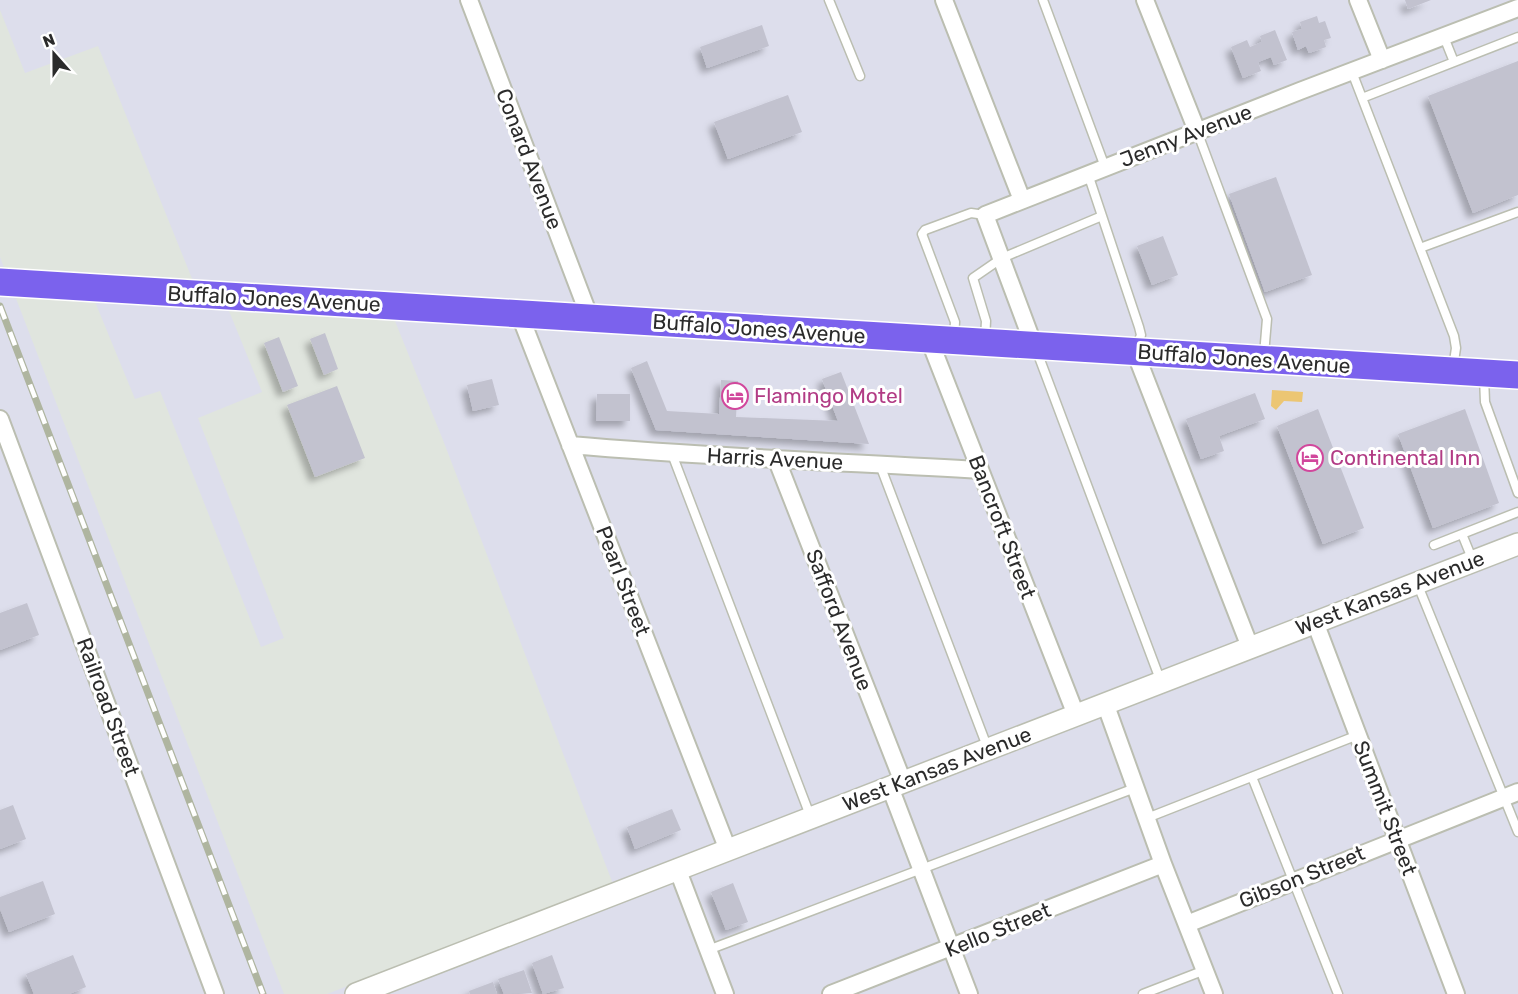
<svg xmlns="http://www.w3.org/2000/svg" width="1518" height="994" font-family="Rubik,sans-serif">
<defs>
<filter id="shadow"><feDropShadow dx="-5.5" dy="5.5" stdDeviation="3" flood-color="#0004"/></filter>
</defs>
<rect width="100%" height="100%" fill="#dddeec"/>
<!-- industrial -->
<path fill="#e0e5de" d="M 0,10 L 25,73 L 98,46 L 193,281 L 84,275 L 135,399 L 160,391 L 261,647 L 284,638 L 198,418 L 262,392 L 229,311 L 395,321 L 443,440 L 613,884 L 327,994 L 284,994 L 0,257 Z"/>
<!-- water -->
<path fill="#ecc673" d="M 1272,390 L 1303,392 L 1302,402 L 1284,401 L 1276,410 L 1271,406 Z"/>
<!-- building -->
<path fill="#c2c2cf" filter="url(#shadow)" d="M 1405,0 L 1431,0 L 1408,9 Z
M 1317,16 L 1319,23 L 1325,21 L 1331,38 L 1324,40 L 1326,47 L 1309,53 L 1306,46 L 1298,50 L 1292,32 L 1302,29 L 1300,22 Z
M 762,25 L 769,46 L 707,68 L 700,47 Z
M 1275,30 L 1287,60 L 1274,65 L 1271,57 L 1258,62 L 1261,71 L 1243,78 L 1231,47 L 1247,40 L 1250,47 L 1262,42 L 1260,36 Z
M 1518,61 L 1518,195 L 1473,213 L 1428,96 Z
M 788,95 L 802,132 L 728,159 L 714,122 Z
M 1276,177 L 1312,275 L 1265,292 L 1229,194 Z
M 1163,236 L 1178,275 L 1152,285 L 1137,246 Z
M 325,333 L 338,369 L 324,375 L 310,339 Z
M 279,337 L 298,386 L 283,392 L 264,343 Z
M 647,361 L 667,411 L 719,414 L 721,380 L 738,381 L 736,417 L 838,421 L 822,379 L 841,372 L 869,444 L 656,430 L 631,368 Z
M 492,379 L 499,405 L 473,411 L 467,385 Z
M 337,386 L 365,458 L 315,477 L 287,405 Z
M 1255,393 L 1265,419 L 1219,436 L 1224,451 L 1201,459 L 1186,419 Z
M 597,394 L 630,394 L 630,421 L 596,421 Z
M 1318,409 L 1364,528 L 1323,544 L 1277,426 Z
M 1465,409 L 1499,503 L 1433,528 L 1398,434 Z
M 27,603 L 39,635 L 0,650 L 0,613 Z
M 13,805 L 26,839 L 0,849 L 0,810 Z
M 672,809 L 681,830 L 635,849 L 627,827 Z
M 43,881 L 55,914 L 9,932 L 0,909 L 0,897 Z
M 733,883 L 748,922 L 726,930 L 711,892 Z
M 73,955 L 86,987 L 69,994 L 34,994 L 26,974 Z
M 552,955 L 564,988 L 543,994 L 532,963 Z
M 524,970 L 532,993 L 504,994 L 498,979 Z
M 493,982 L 497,994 L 470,994 L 469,991 Z"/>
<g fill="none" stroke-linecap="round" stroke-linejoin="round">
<defs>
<path id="service" d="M 829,0 L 860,76
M 1043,0 L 1105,167
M 1444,37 L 1454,62
M 1352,72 L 1454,336 L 1456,348 L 1453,368
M 1362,98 L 1518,37
M 1197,131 L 1267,319 L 1264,355
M 1088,174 L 1139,327 L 1141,335 L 1136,348
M 1420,248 L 1518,212
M 954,337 L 955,322 L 922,234 L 925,230 L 971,213 L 985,215
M 985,339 L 986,321 L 973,278 L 1002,258 L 1102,216
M 1036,349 L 1161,682
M 1484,377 L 1485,402 L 1518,493
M 672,454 L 811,818
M 880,465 L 988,749
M 1462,534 L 1473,561
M 1434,545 L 1518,512
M 1417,583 L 1518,832
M 1252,777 L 1338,994
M 1147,818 L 1358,735
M 708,950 L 1135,788
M 1143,994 L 1205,970"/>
<path id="minor" d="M 469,0 L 590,318
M 944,0 L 1022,200
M 1145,0 L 1197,131
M 1358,0 L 1382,60
M 519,313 L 728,850
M 929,339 L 1076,715
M 1034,346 L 985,215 L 1300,91 L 1518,8
M 1135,352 L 1250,647
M 0,419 L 215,994
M 570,445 C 707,457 843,462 980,470
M 776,458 L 903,782
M 1315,622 L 1456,994
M 1105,703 L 1163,864 L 1214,994
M 890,787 L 969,994
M 677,868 L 725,994
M 1187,924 L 1518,792
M 831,994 L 1163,864"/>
<path id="tertiary" d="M 356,994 L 1518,544"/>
<path id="primary" d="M 0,282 L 1518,375"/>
</defs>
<!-- service casing -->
<use href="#service" stroke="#bbbeb1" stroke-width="11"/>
<!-- minor casing -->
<use href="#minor" stroke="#bbbeb1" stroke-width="20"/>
<!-- tertiary casing -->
<use href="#tertiary" stroke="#bbbeb1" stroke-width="24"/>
<!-- primary casing -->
<use href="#primary" stroke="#fff" stroke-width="30"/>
<!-- service -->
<use href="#service" stroke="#fff" stroke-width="8"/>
<!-- minor -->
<use href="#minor" stroke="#fff" stroke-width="16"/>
<!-- tertiary -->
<use href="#tertiary" stroke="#fff" stroke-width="21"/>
<!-- primary -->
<use href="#primary" stroke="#7b62ed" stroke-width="27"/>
<defs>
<path id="rail" d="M 0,306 L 263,994"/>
</defs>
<!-- rail casing -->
<use href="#rail" stroke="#afb5a0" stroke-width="7"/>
<!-- rail -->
<use href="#rail" stroke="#fff" stroke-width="4.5" stroke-dasharray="14" stroke-linecap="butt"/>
</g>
<!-- icons -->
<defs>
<symbol id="hotel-ring" viewBox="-11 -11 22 22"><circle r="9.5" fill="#fff" stroke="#d1479c" stroke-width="1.5"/><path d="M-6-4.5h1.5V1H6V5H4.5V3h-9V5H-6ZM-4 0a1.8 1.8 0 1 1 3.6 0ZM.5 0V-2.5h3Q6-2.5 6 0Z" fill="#d1479c"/></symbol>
</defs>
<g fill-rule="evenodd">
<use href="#hotel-ring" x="720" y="381" width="30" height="30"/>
<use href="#hotel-ring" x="1295" y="443" width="30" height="30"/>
</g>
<g text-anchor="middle" stroke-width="6" stroke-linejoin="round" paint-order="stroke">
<!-- street labels -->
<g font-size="21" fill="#2b2b2b" stroke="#fff">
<text transform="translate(1186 136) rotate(-21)" y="7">Jenny Avenue</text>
<text transform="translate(529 159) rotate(69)" y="7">Conard Avenue</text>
<text transform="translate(274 299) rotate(3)" y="7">Buffalo Jones Avenue</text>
<text transform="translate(759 329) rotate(4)" y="7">Buffalo Jones Avenue</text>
<text transform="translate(1244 359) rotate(4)" y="7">Buffalo Jones Avenue</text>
<text transform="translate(775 459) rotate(3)" y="7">Harris Avenue</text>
<text transform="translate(1002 527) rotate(69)" y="7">Bancroft Street</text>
<text transform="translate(623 581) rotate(69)" y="7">Pearl Street</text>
<text transform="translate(1390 593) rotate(-21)" y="7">West Kansas Avenue</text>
<text transform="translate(839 620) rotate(69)" y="7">Safford Avenue</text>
<text transform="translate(108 707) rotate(70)" y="7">Railroad Street</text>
<text transform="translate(937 769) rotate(-21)" y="7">West Kansas Avenue</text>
<text transform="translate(1385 808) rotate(69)" y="7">Summit Street</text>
<text transform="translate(1302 877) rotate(-22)" y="7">Gibson Street</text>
<text transform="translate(998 930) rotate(-22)" y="7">Kello Street</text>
</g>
<!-- hotel labels -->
<g font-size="21" fill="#b23c85" stroke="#fff" text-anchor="start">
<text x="754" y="403">Flamingo Motel</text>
<text x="1330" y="465">Continental Inn</text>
</g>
</g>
<!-- north arrow -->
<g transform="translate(54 54) rotate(339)" stroke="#ffffff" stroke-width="4.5" paint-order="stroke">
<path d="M0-4.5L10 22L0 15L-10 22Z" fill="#2b2b2b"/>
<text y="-9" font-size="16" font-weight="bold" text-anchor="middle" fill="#2b2b2b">N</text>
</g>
</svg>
